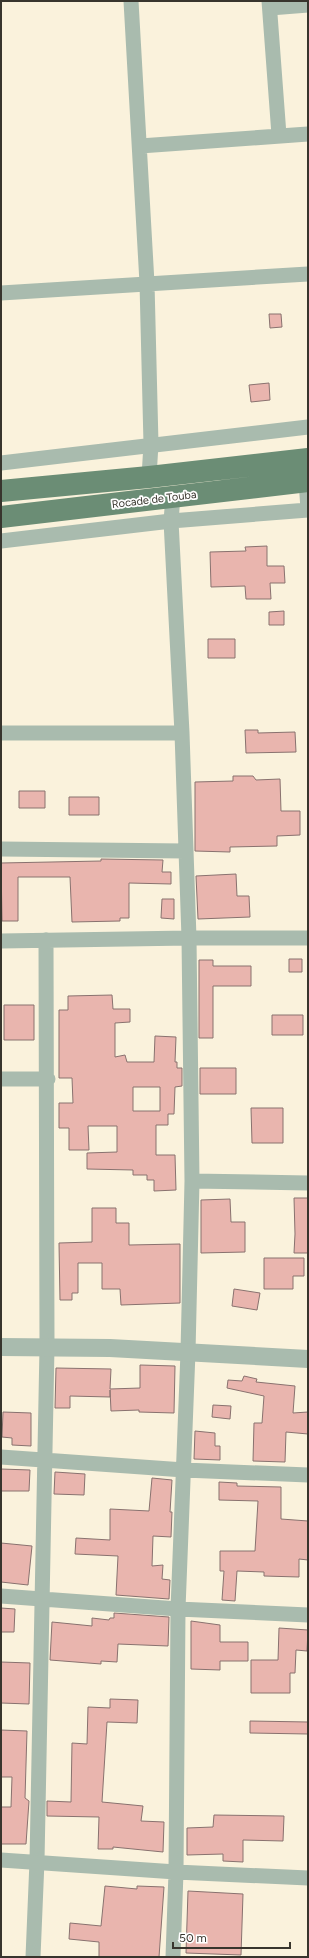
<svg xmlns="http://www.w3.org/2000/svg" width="309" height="1958" font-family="Figtree,sans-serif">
<rect width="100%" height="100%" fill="#faf2dc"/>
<!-- building -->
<path fill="#e9b5ae" stroke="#89726f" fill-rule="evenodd" d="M 269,314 L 281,314 L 282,327 L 270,328 Z
M 269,383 L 270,400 L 251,402 L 249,385 Z
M 267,546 L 267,566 L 284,566 L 285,583 L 270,583 L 271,599 L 246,599 L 245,586 L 211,587 L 210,552 L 246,551 L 245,547 Z
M 284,611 L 284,625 L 269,625 L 269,612 Z
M 208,639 L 235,639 L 235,658 L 208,658 Z
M 245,730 L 258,730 L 258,733 L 295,732 L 296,752 L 246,753 Z
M 233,776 L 253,776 L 256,780 L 280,779 L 281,811 L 300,811 L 300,835 L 277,836 L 277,846 L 230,847 L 230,852 L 195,851 L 195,782 L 233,781 Z
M 19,791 L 45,791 L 45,808 L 19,808 Z
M 69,797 L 99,797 L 99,815 L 69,815 Z
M 101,859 L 163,860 L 162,872 L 171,872 L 171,884 L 129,883 L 129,918 L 120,918 L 120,921 L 72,922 L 70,877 L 18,877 L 18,921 L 2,921 L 1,863 L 101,861 Z
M 236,874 L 237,896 L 249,896 L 250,917 L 198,919 L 196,876 Z
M 162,899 L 174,899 L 174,919 L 161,918 Z
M 289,959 L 302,959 L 302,972 L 289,972 Z
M 199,960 L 213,960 L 213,966 L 251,966 L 251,986 L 213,986 L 213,1038 L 199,1038 Z
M 112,995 L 113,1009 L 130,1009 L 130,1022 L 115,1023 L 115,1057 L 125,1055 L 127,1062 L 154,1062 L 155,1036 L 176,1037 L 175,1062 L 177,1062 L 177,1068 L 182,1068 L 182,1086 L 175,1087 L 174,1114 L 168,1114 L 168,1125 L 156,1125 L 156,1155 L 175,1155 L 176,1190 L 154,1191 L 154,1180 L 147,1180 L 147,1175 L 133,1175 L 133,1170 L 87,1169 L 87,1153 L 117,1152 L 117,1126 L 88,1126 L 89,1150 L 69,1150 L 69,1128 L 59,1128 L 59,1103 L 73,1103 L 72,1078 L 59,1078 L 59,1010 L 68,1010 L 68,996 ZM 133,1087 L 160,1087 L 160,1111 L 133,1111 Z
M 4,1005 L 34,1005 L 34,1040 L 4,1040 Z
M 272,1015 L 303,1015 L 303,1035 L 272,1035 Z
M 200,1068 L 236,1068 L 236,1094 L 200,1094 Z
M 251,1108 L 283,1108 L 283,1143 L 252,1143 Z
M 294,1198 L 308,1198 L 308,1253 L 294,1253 L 295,1234 Z
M 230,1199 L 231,1222 L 245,1222 L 245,1252 L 201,1253 L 201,1200 Z
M 92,1208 L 116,1208 L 116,1223 L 129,1223 L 129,1245 L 180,1244 L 180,1303 L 121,1305 L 120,1289 L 102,1289 L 102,1263 L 78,1263 L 78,1293 L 72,1293 L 72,1300 L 60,1300 L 59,1243 L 92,1242 Z
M 264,1258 L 304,1258 L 304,1276 L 293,1276 L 293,1289 L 264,1289 Z
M 234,1289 L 260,1293 L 257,1310 L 232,1306 Z
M 140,1365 L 175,1366 L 174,1413 L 139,1412 L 139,1410 L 111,1411 L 110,1390 L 110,1397 L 70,1396 L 70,1408 L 55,1408 L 56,1368 L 111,1369 L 110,1389 L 140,1388 Z
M 244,1376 L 257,1379 L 256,1382 L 295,1386 L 293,1413 L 308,1412 L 308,1434 L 286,1432 L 285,1462 L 253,1461 L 254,1423 L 262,1423 L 264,1396 L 227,1388 L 228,1380 L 242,1381 Z
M 213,1405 L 231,1406 L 230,1419 L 212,1417 Z
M 3,1412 L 31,1413 L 31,1446 L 12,1445 L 12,1438 L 2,1437 Z
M 195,1431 L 215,1433 L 215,1446 L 220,1446 L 220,1460 L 194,1459 Z
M 1,1469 L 30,1470 L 29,1491 L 1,1491 Z
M 55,1472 L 85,1474 L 84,1495 L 54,1494 Z
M 152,1478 L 172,1480 L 170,1512 L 172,1512 L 171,1537 L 153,1536 L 152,1566 L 163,1565 L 162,1579 L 170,1580 L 169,1599 L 116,1595 L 118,1556 L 75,1554 L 76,1538 L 110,1540 L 110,1509 L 149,1511 Z
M 219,1482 L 237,1483 L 237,1486 L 281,1487 L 281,1519 L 308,1521 L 308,1560 L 299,1559 L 299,1577 L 264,1576 L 264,1572 L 237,1571 L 235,1601 L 222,1600 L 224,1571 L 220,1571 L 220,1551 L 255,1551 L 258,1501 L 219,1500 Z
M 1,1543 L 32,1546 L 28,1585 L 1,1582 Z
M 1,1608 L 15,1609 L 14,1632 L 1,1632 Z
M 114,1613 L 169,1617 L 168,1646 L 118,1644 L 117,1662 L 101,1661 L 101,1664 L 50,1660 L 52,1622 L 92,1626 L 92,1618 L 109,1620 L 110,1618 L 114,1618 Z
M 191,1621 L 220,1625 L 220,1642 L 248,1642 L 248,1661 L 220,1661 L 220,1670 L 191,1669 Z
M 279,1628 L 308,1630 L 307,1651 L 296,1650 L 295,1673 L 290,1673 L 290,1693 L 251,1693 L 251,1660 L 278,1660 Z
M 1,1662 L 30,1663 L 29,1704 L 1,1703 Z
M 110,1699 L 138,1700 L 137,1723 L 107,1722 L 102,1802 L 143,1806 L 141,1821 L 164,1822 L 163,1852 L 113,1847 L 113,1849 L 98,1849 L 99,1817 L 47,1816 L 47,1801 L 71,1802 L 72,1743 L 87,1744 L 88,1707 L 110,1708 Z
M 250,1721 L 308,1722 L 308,1734 L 250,1733 Z
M 1,1730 L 27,1731 L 25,1798 L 29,1801 L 26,1844 L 1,1844 L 1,1807 L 11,1807 L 12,1777 L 1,1777 Z
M 214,1815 L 284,1816 L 283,1841 L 243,1840 L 243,1862 L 223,1861 L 223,1854 L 187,1855 L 187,1828 L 213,1827 Z
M 105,1886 L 137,1889 L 137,1886 L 164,1887 L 159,1957 L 99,1957 L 99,1942 L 69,1939 L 70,1923 L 101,1926 Z
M 188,1891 L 243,1894 L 241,1955 L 186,1953 Z"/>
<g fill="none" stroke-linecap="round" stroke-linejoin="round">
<!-- minor -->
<path stroke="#a9bbae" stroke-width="15" d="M 131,1 L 147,283 L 151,444 L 149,477
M 269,1 L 279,135
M 270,8 L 308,5
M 140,146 L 308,134
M 1,293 L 308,274
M 1,463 L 308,427
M 306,481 L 308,509
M 173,496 L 171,521 L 182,733 L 189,938 L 192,1181 L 188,1352 L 178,1609 L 176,1872 L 173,1957
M 1,541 L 171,521 L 308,510
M 1,733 L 182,733
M 1,849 L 185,851
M 1,941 L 189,938 L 308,938
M 1,1079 L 48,1079
M 192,1181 L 308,1183
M 1,1457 L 184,1470 L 308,1475
M 1,1596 L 178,1609 L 308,1615
M 1,1860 L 176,1872 L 308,1878
M 33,1957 L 37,1861 L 47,1347 L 46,940"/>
<!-- tertiary -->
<path stroke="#a9bbae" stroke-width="18" d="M 1,1347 L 110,1348 L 308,1359"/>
<!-- primary -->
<path stroke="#6b8d75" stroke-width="22" d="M 1,491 L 149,477 L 308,459
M 1,517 L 308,481"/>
</g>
<g text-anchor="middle" stroke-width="3.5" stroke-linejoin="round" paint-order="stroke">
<!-- street labels -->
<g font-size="11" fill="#38352d" stroke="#fff">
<text transform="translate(154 499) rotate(-7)" y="4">Rocade de Touba</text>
</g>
</g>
<!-- border -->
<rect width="309" height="1958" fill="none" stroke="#38352d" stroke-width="4"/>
<!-- scale -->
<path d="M173 1942v6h117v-6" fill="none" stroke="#38352d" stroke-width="2"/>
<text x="179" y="1942" font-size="12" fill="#38352d" stroke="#ffffff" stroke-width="3" paint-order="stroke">50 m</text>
</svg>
